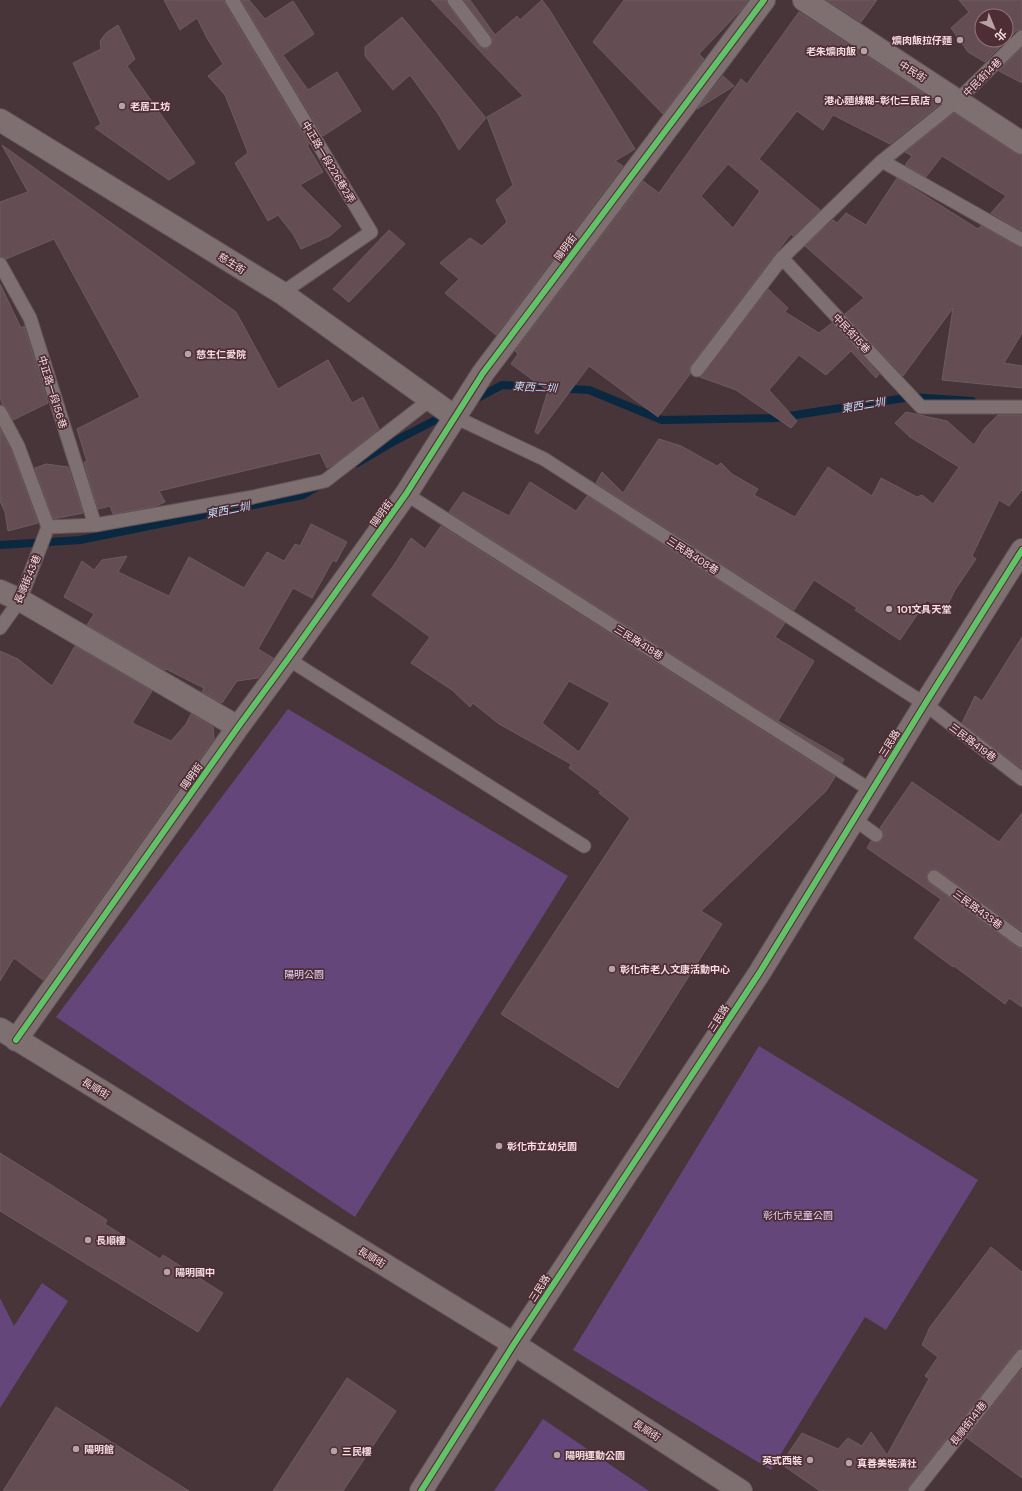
<svg xmlns="http://www.w3.org/2000/svg" width="1022" height="1491" font-family="'DM Sans','Noto Sans TC',sans-serif">
<rect width="100%" height="100%" fill="#473539"/>
<!-- green -->
<path fill="#64467a" d="M 288,709 L 568,876 L 355,1217 L 56,1017 Z
M 759,1046 L 978,1180 L 886,1330 L 865,1317 L 771,1470 L 573,1350 Z
M 42,1283 L 68,1301 L 0,1408 L 0,1298 L 14,1326 Z
M 543,1419 L 649,1491 L 494,1491 Z"/>
<g fill="none" stroke-linecap="round" stroke-linejoin="round">
<!-- stream -->
<path stroke="#0b2841" stroke-width="8" d="M 472,401 L 502,385 L 589,390 L 662,420 L 776,418 L 911,397 L 972,401
M 357,463 L 391,443 L 447,414
M 0,545 L 80,540 L 303,495 L 318,486"/>
</g>
<!-- building -->
<path fill="#654e53" stroke="#6c5c5f" fill-rule="evenodd" d="M 164,0 L 224,0 L 225,4 L 309,144 L 307,145 L 323,172 L 300,185 L 341,226 L 330,236 L 301,249 L 293,234 L 278,215 L 268,221 L 235,163 L 248,153 L 225,95 L 208,76 L 223,64 L 207,38 L 197,18 L 180,30 Z
M 241,0 L 249,0 L 265,19 L 293,1 L 314,34 L 283,55 L 308,90 L 337,72 L 361,111 L 323,136 Z
M 431,0 L 446,0 L 448,5 L 479,46 L 486,49 L 489,48 L 492,44 L 493,40 L 492,37 L 464,0 L 470,0 L 495,35 L 517,16 L 520,20 L 542,0 L 549,9 L 635,149 L 615,161 L 623,166 L 496,335 L 445,293 L 459,279 L 440,263 L 470,238 L 482,246 L 507,222 L 496,200 L 513,185 L 487,117 L 523,96 Z
M 624,0 L 748,0 L 741,10 L 699,54 L 704,59 L 663,114 L 593,42 Z
M 827,0 L 877,0 L 861,22 Z
M 959,0 L 1022,0 L 1022,29 L 1016,31 L 985,62 L 968,52 L 951,28 L 969,12 ZM 982,16 L 1006,16 L 1006,40 L 982,40 Z
M 799,12 L 940,104 L 890,144 L 833,115 L 823,130 L 797,111 L 759,159 L 820,210 L 793,236 L 791,234 L 776,253 L 691,365 L 689,369 L 690,374 L 658,417 L 589,366 L 538,434 L 535,432 L 548,391 L 511,364 L 518,354 L 515,351 L 643,181 L 659,193 L 741,79 L 747,84 ZM 728,164 L 760,191 L 733,228 L 701,196 Z
M 402,17 L 486,118 L 459,150 L 439,115 L 410,75 L 393,90 L 365,56 L 365,47 Z
M 118,25 L 135,59 L 127,66 L 195,163 L 169,180 L 95,128 L 101,124 L 73,63 L 101,49 L 100,41 L 106,33 Z
M 1022,48 L 1022,83 L 999,71 Z
M 723,76 L 734,86 L 697,109 Z
M 954,113 L 1015,153 L 1022,155 L 1022,231 L 991,213 L 1006,196 L 942,156 L 926,177 L 905,165 L 912,156 L 905,152 Z
M 2,145 L 236,312 L 278,389 L 328,360 L 352,403 L 363,397 L 379,429 L 336,463 L 327,468 L 320,453 L 159,491 L 165,502 L 156,506 L 113,514 L 110,506 L 98,509 L 84,462 L 87,462 L 77,429 L 140,397 L 54,239 L 6,259 L 0,256 L 0,202 L 28,192 Z
M 897,178 L 978,229 L 981,226 L 1022,248 L 1022,333 L 1004,363 L 1022,366 L 1022,388 L 942,380 L 953,308 L 903,376 L 845,314 L 864,298 L 805,246 L 833,220 L 837,223 L 846,213 L 866,225 Z
M 389,230 L 405,244 L 349,302 L 333,289 Z
M 0,284 L 21,328 L 24,326 L 48,403 L 13,420 L 7,408 L 2,404 L 0,397 Z
M 768,289 L 788,308 L 785,312 L 819,333 L 832,323 L 879,374 L 876,378 L 851,351 L 826,375 L 799,355 L 769,390 L 797,421 L 791,428 L 736,390 L 700,377 Z
M 906,412 L 947,421 L 974,445 L 984,429 L 998,415 L 1022,415 L 1022,490 L 1009,506 L 999,500 L 972,556 L 976,559 L 955,590 L 944,612 L 927,600 L 900,640 L 855,610 L 857,608 L 814,580 L 794,610 L 596,483 L 602,472 L 623,493 L 659,439 L 681,446 L 717,466 L 721,463 L 732,474 L 758,489 L 754,495 L 795,517 L 828,467 L 872,496 L 881,478 L 917,497 L 922,495 L 933,504 L 959,467 L 910,437 L 895,423 Z
M 0,429 L 11,449 L 38,523 L 8,531 L 5,512 L 0,501 Z
M 46,464 L 68,467 L 83,513 L 53,519 L 35,468 Z
M 530,482 L 576,511 L 587,496 L 785,623 L 775,637 L 814,661 L 778,721 L 844,759 L 842,763 L 449,512 L 463,492 L 509,516 Z
M 311,524 L 347,542 L 336,562 L 333,560 L 312,598 L 293,588 L 258,649 L 273,658 L 258,678 L 237,681 L 222,703 L 202,692 L 204,688 L 166,669 L 165,670 L 87,625 L 94,614 L 64,597 L 82,561 L 94,570 L 102,560 L 127,556 L 118,572 L 169,596 L 189,557 L 244,588 L 267,552 L 284,561 L 295,544 L 300,546 Z
M 441,526 L 835,777 L 826,791 L 701,911 L 722,924 L 618,1088 L 501,1014 L 630,818 L 599,793 L 601,792 L 569,768 L 571,764 L 499,724 L 473,703 L 470,707 L 452,690 L 411,663 L 430,637 L 372,595 L 394,565 L 411,538 L 425,549 ZM 569,681 L 610,703 L 579,752 L 542,723 Z
M 1022,637 L 1022,769 L 962,723 L 975,696 L 982,701 Z
M 75,646 L 152,691 L 132,723 L 171,741 L 186,724 L 191,714 L 213,727 L 214,739 L 43,980 L 14,958 L 0,981 L 0,651 L 18,659 L 52,686 Z
M 912,782 L 999,842 L 1022,813 L 1022,931 L 939,871 L 934,869 L 930,870 L 927,873 L 926,877 L 929,883 L 1017,947 L 1022,949 L 1022,1007 L 1009,998 L 1005,1004 L 954,966 L 953,967 L 914,938 L 941,899 L 867,848 L 871,841 L 879,842 L 883,839 L 883,832 L 880,828 Z
M 0,1153 L 107,1220 L 105,1224 L 160,1259 L 163,1255 L 223,1293 L 198,1332 L 0,1211 Z
M 991,1247 L 1022,1272 L 1022,1348 L 1016,1351 L 909,1486 L 907,1491 L 820,1491 L 781,1464 L 802,1433 L 838,1449 L 848,1438 L 862,1446 L 871,1432 L 887,1455 L 929,1379 L 925,1376 L 938,1357 L 922,1345 L 930,1327 Z
M 1022,1369 L 1022,1478 L 967,1438 Z
M 347,1378 L 396,1411 L 343,1491 L 273,1491 Z
M 56,1407 L 189,1491 L 3,1491 Z"/>
<g fill="none" stroke-linecap="round" stroke-linejoin="round">
<defs>
<path id="service" d="M 232,0 L 371,232 L 282,293
M 454,0 L 485,41
M 882,161 L 1022,240
M 782,258 L 921,407 L 1022,407
M 0,264 L 30,318 L 95,525
M 697,370 L 782,258 L 882,161 L 958,100 L 1022,37
M 0,412 L 18,446 L 48,527
M 455,417 L 544,459 L 925,704 L 1022,779
M 406,494 L 872,791
M 48,527 L 95,525 L 253,497 L 325,481 L 431,399
M 0,628 L 20,600 L 48,527
M 288,659 L 584,846
M 854,819 L 876,835
M 934,877 L 1022,941
M 915,1491 L 1022,1356"/>
<path id="minor" d="M 804,0 L 1022,143
M 0,120 L 282,293 L 455,417
M 0,591 L 20,600 L 238,727
M 0,1029 L 514,1344 L 741,1491
M 16,1040 L 238,727 L 288,659 L 406,494 L 483,373 L 764,0"/>
<path id="tertiary" d="M 421,1491 L 514,1344 L 760,972 L 925,704 L 1022,550"/>
</defs>
<!-- service casing -->
<use href="#service" stroke="#645357" stroke-width="15"/>
<!-- minor casing -->
<use href="#minor" stroke="#645357" stroke-width="24"/>
<!-- tertiary casing -->
<use href="#tertiary" stroke="#645357" stroke-width="24"/>
<!-- service -->
<use href="#service" stroke="#7e6f71" stroke-width="13"/>
<!-- minor -->
<use href="#minor" stroke="#7e6f71" stroke-width="22"/>
<!-- tertiary -->
<use href="#tertiary" stroke="#7e6f71" stroke-width="22"/>
<defs>
<path id="cycleway" d="M 16,1040 L 238,727 L 288,659 L 406,494 L 483,373 L 764,0
M 421,1491 L 514,1344 L 760,972 L 925,704 L 1022,550"/>
</defs>
<!-- cycleway casing -->
<use href="#cycleway" stroke="#4f2d34" stroke-width="8"/>
<!-- cycleway -->
<use href="#cycleway" stroke="#61c268" stroke-width="6"/>
</g>
<!-- markers -->
<g fill="#b7a2a6" stroke="#4f2d34" stroke-width="1.5">
<circle cx="960" cy="40" r="4"/>
<circle cx="864" cy="51" r="4"/>
<circle cx="938" cy="100" r="4"/>
<circle cx="122" cy="106" r="4"/>
<circle cx="188" cy="354" r="4"/>
<circle cx="889" cy="609" r="4"/>
<circle cx="612" cy="969" r="4"/>
<circle cx="499" cy="1146" r="4"/>
<circle cx="88" cy="1240" r="4"/>
<circle cx="167" cy="1272" r="4"/>
<circle cx="76" cy="1449" r="4"/>
<circle cx="334" cy="1451" r="4"/>
<circle cx="557" cy="1455" r="4"/>
<circle cx="810" cy="1460" r="4"/>
<circle cx="849" cy="1463" r="4"/>
</g>
<g text-anchor="middle" stroke-width="3.5" stroke-linejoin="round" paint-order="stroke">
<!-- poi labels -->
<g font-size="10" font-weight="bold" fill="#f4dde0" stroke="#4f2d34" text-anchor="start">
<text x="952" y="44" text-anchor="end">爌肉飯拉仔麵</text>
<text x="856" y="55" text-anchor="end">老朱爌肉飯</text>
<text x="930" y="104" text-anchor="end">港心麵線糊-彰化三民店</text>
<text x="130" y="110">老居工坊</text>
<text x="196" y="358">慈生仁愛院</text>
<text x="897" y="613">101文具天堂</text>
<text x="620" y="973">彰化市老人文康活動中心</text>
<text x="507" y="1150">彰化市立幼兒園</text>
<text x="96" y="1244">長順樓</text>
<text x="175" y="1276">陽明國中</text>
<text x="84" y="1453">陽明館</text>
<text x="342" y="1455">三民樓</text>
<text x="565" y="1459">陽明運動公園</text>
<text x="802" y="1464" text-anchor="end">英式西裝</text>
<text x="857" y="1467">真善美裝潢社</text>
</g>
<!-- street labels -->
<g font-size="10" fill="#f4dde0" stroke="#4f2d34">
<text transform="translate(913 71) rotate(33)" y="4">中民街</text>
<text transform="translate(982 77) rotate(-45)" y="4">中民街14巷</text>
<text transform="translate(329 162) rotate(59)" y="4">中正路一段226巷2弄</text>
<text transform="translate(565 247) rotate(-53)" y="4">陽明街</text>
<text transform="translate(232 263) rotate(32)" y="4">慈生街</text>
<text transform="translate(852 333) rotate(47)" y="4">中民街15巷</text>
<text transform="translate(53 392) rotate(73)" y="4">中正路一段156巷</text>
<text transform="translate(381 513) rotate(-54)" y="4">陽明街</text>
<text transform="translate(693 555) rotate(33)" y="4">三民路408巷</text>
<text transform="translate(27 579) rotate(-67)" y="4">長順街43巷</text>
<text transform="translate(639 642) rotate(32)" y="4">三民路418巷</text>
<text transform="translate(973 742) rotate(37)" y="4">三民路419巷</text>
<text transform="translate(889 743) rotate(-58)" y="4">三民路</text>
<text transform="translate(191 776) rotate(-55)" y="4">陽明街</text>
<text transform="translate(978 909) rotate(36)" y="4">三民路433巷</text>
<text transform="translate(718 1018) rotate(-57)" y="4">三民路</text>
<text transform="translate(96 1088) rotate(31)" y="4">長順街</text>
<text transform="translate(372 1257) rotate(31)" y="4">長順街</text>
<text transform="translate(539 1288) rotate(-57)" y="4">三民路</text>
<text transform="translate(968 1423) rotate(-52)" y="4">長順街141巷</text>
<text transform="translate(647 1430) rotate(33)" y="4">長順街</text>
</g>
<!-- park labels -->
<g font-size="10" fill="#e4d1f7" stroke="#4f2d34">
<text x="304" y="978">陽明公園</text>
<text x="798" y="1219">彰化市兒童公園</text>
</g>
<!-- water labels -->
<g font-size="11" font-style="italic" fill="#bcdcfb" stroke="#4f2d34">
<text transform="translate(535 387) rotate(3)" y="4">東西二圳</text>
<text transform="translate(863 405) rotate(-9)" y="4">東西二圳</text>
<text transform="translate(228 510) rotate(-11)" y="4">東西二圳</text>
</g>
</g>
<!-- north arrow -->
<g transform="translate(994 28) rotate(136)"><circle r="19" fill="#4f2d34" stroke="#917379"/>
<path d="M0-3L7 15L0 10L-7 15Z" fill="#b7a2a6"/>
<text y="-6" font-size="11" font-weight="bold" text-anchor="middle" fill="#f4dde0">北</text>
</g>
</svg>
